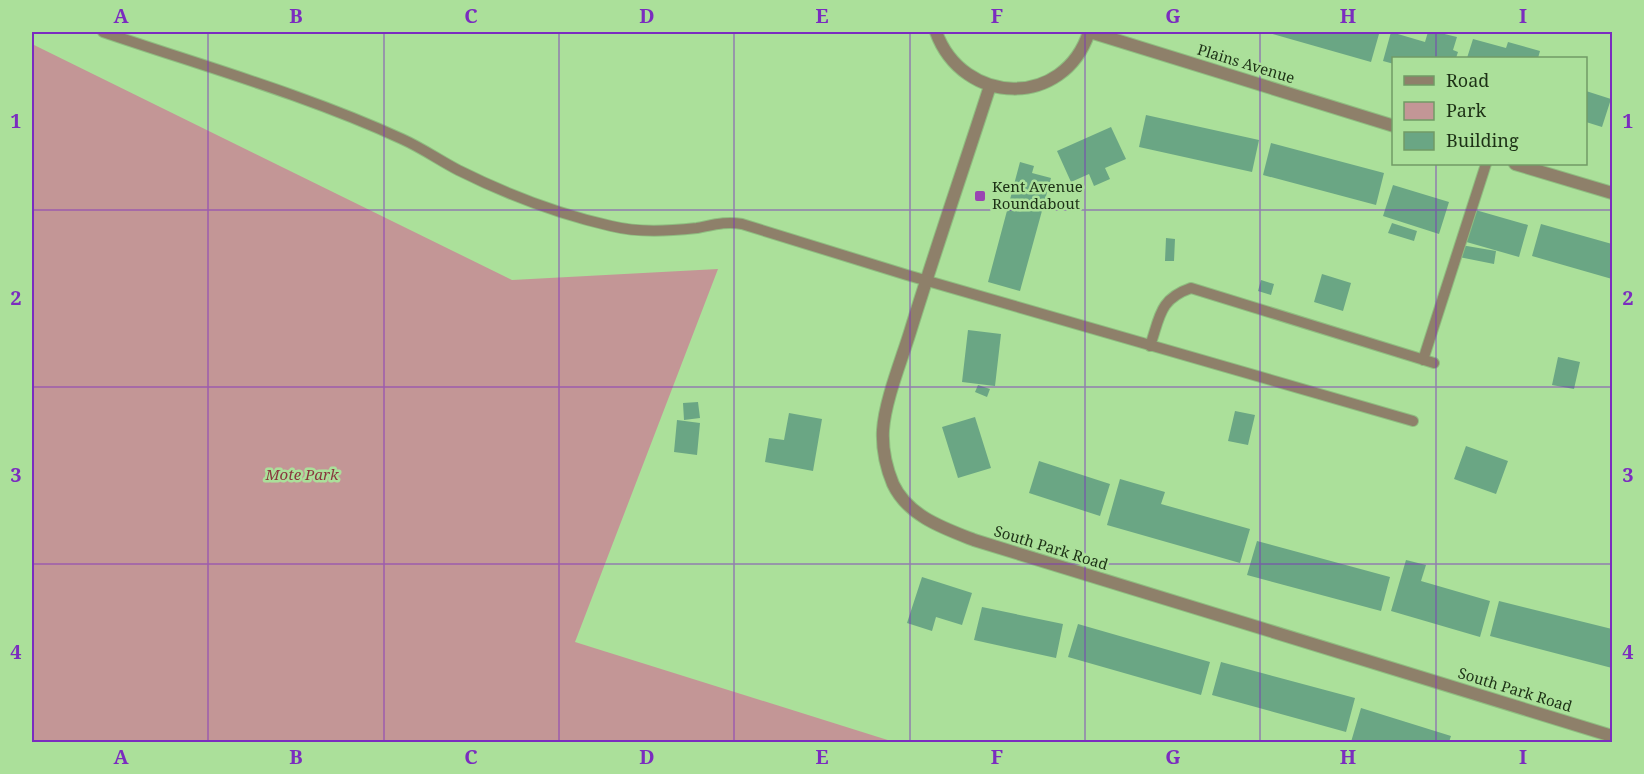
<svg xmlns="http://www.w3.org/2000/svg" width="1644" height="774" font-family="'Noto Serif',serif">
<rect width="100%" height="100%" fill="#abe09a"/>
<!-- green -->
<path fill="#c39696" d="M 32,44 L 512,280 L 718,269 L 575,642 L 894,742 L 32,742 Z"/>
<!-- building -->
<path fill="#6aa684" d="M 1266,32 L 1371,32 L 1379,34 L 1371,62 Z
M 1391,32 L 1425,42 L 1428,32 L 1436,32 L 1457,37 L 1453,50 L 1458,52 L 1456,58 L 1394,58 L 1394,64 L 1383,61 Z
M 1473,39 L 1506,48 L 1508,42 L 1540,51 L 1538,58 L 1467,58 Z
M 1586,91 L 1611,99 L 1602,127 L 1586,122 Z
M 1146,115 L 1259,140 L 1252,172 L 1139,147 Z
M 1111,127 L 1126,159 L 1105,168 L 1110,179 L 1094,186 L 1089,174 L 1071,182 L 1057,151 Z
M 1271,143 L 1384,173 L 1376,205 L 1263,175 Z
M 1020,162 L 1034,166 L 1032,173 L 1051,178 L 1020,291 L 988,282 Z
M 1393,185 L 1449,202 L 1439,234 L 1383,216 Z
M 1472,209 L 1528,225 L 1519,257 L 1463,241 Z
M 1392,223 L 1417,231 L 1414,241 L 1388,233 Z
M 1541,224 L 1612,244 L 1612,279 L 1532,256 Z
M 1166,238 L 1175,239 L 1174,261 L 1165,261 Z
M 1461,245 L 1496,251 L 1494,264 L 1459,257 Z
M 1322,274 L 1351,283 L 1343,311 L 1314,302 Z
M 1261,280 L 1274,284 L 1271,295 L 1258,291 Z
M 968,330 L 1001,334 L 995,386 L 962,382 Z
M 1558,357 L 1580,362 L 1574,389 L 1552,385 Z
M 978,385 L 990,389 L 987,397 L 975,392 Z
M 698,402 L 700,418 L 684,420 L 683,403 Z
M 1235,411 L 1255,415 L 1248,445 L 1228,441 Z
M 789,413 L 822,419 L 813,471 L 765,462 L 769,438 L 784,440 Z
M 975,417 L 991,468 L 958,478 L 942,427 Z
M 677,420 L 700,423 L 697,455 L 674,452 Z
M 1466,446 L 1508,461 L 1496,494 L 1454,479 Z
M 1039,461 L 1110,484 L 1100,516 L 1029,493 Z
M 1120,479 L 1165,492 L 1161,504 L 1250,529 L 1240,563 L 1107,525 Z
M 1257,541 L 1390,577 L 1381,611 L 1247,575 Z
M 1406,560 L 1426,565 L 1421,581 L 1490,601 L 1480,637 L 1391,611 Z
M 922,577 L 972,593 L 962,625 L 936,617 L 932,631 L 907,623 Z
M 1499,601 L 1612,629 L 1612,668 L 1490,636 Z
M 982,607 L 1063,624 L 1056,658 L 974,640 Z
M 1078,624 L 1210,662 L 1201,695 L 1068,657 Z
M 1221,662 L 1355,698 L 1346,732 L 1212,695 Z
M 1361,708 L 1451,736 L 1449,742 L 1351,742 Z"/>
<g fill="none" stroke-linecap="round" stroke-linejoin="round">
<defs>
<path id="service" d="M 103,32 C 203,66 306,95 402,139 C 422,148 439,160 458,170 C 506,194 558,214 611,226 C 640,233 668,231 697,228 C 713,225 726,221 742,224 L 907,275 L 1413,421
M 1150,346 C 1160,317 1159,299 1191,288 L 1434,363
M 1423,360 L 1486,164"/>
<path id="minor" d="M 936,32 C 963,106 1064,109 1089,32
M 1090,32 L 1394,126
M 990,86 C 964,167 936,248 911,329 C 902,359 885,400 883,430 C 882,448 886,467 893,484 C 908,516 943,528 974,540 L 1612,736
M 1515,164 L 1612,193"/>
</defs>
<!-- service casing -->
<use href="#service" stroke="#8fbd80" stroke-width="12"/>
<!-- minor casing -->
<use href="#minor" stroke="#8fbd80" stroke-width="14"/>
<!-- service -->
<use href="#service" stroke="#8e806a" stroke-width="10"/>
<!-- minor -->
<use href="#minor" stroke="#8e806a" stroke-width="12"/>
</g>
<!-- grid -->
<path fill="none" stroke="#7b2cbf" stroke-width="1.5" stroke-opacity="0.55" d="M 208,32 L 208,742M 384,32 L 384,742M 559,32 L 559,742M 734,32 L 734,742M 910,32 L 910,742M 1085,32 L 1085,742M 1260,32 L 1260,742M 1436,32 L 1436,58M 1436,164 L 1436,742M 32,210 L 1612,210M 32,387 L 1612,387M 32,564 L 1612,564"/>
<!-- markers -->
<rect fill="#9a45b2" stroke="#abe09a" stroke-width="2" x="974" y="190" width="12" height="12" rx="3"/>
<g text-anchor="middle" stroke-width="5" stroke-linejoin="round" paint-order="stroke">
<!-- street labels -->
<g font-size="15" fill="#1d3116" stroke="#abe09a">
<text transform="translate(1246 64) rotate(17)" y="5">Plains Avenue</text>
<text transform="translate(1051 548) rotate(17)" y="5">South Park Road</text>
<text transform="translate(1515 690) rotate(17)" y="5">South Park Road</text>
</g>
<!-- poi labels -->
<g font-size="15" fill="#1d3116" stroke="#abe09a" text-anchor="start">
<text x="992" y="192">Kent Avenue<tspan x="992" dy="17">Roundabout</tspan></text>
</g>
<!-- park labels -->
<g font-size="15" font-style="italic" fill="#89373e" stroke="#abe09a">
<text x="302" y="480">Mote Park</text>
</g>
</g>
<!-- border -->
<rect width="1644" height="774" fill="none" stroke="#abe09a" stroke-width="66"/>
<!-- legend -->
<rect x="1392" y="57" width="195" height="108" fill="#abe09a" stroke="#729a65" stroke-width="1.5"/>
<rect x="1404" y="76" width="30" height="9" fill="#8e806a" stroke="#729a65" stroke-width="1.5"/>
<text x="1446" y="87" font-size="18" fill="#1d3116">Road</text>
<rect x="1404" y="102" width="30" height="18" fill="#c39696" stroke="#729a65" stroke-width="1.5"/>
<text x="1446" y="117" font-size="18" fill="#1d3116">Park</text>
<rect x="1404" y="132" width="30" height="18" fill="#6aa684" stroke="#729a65" stroke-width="1.5"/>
<text x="1446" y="147" font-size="18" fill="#1d3116">Building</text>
<rect x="33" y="33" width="1578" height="708" fill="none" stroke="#7b2cbf" stroke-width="2"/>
<g font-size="20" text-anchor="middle" font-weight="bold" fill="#7b2cbf">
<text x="121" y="23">A</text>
<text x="296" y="23">B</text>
<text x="471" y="23">C</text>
<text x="647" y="23">D</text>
<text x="822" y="23">E</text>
<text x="997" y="23">F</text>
<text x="1173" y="23">G</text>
<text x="1348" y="23">H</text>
<text x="1523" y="23">I</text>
<text x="16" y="128">1</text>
<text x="1628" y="128">1</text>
<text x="16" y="305">2</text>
<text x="1628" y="305">2</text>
<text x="16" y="482">3</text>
<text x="1628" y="482">3</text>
<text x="16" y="659">4</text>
<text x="1628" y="659">4</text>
<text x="121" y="764">A</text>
<text x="296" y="764">B</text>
<text x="471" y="764">C</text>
<text x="647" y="764">D</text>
<text x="822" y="764">E</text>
<text x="997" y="764">F</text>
<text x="1173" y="764">G</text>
<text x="1348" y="764">H</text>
<text x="1523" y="764">I</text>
</g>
</svg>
